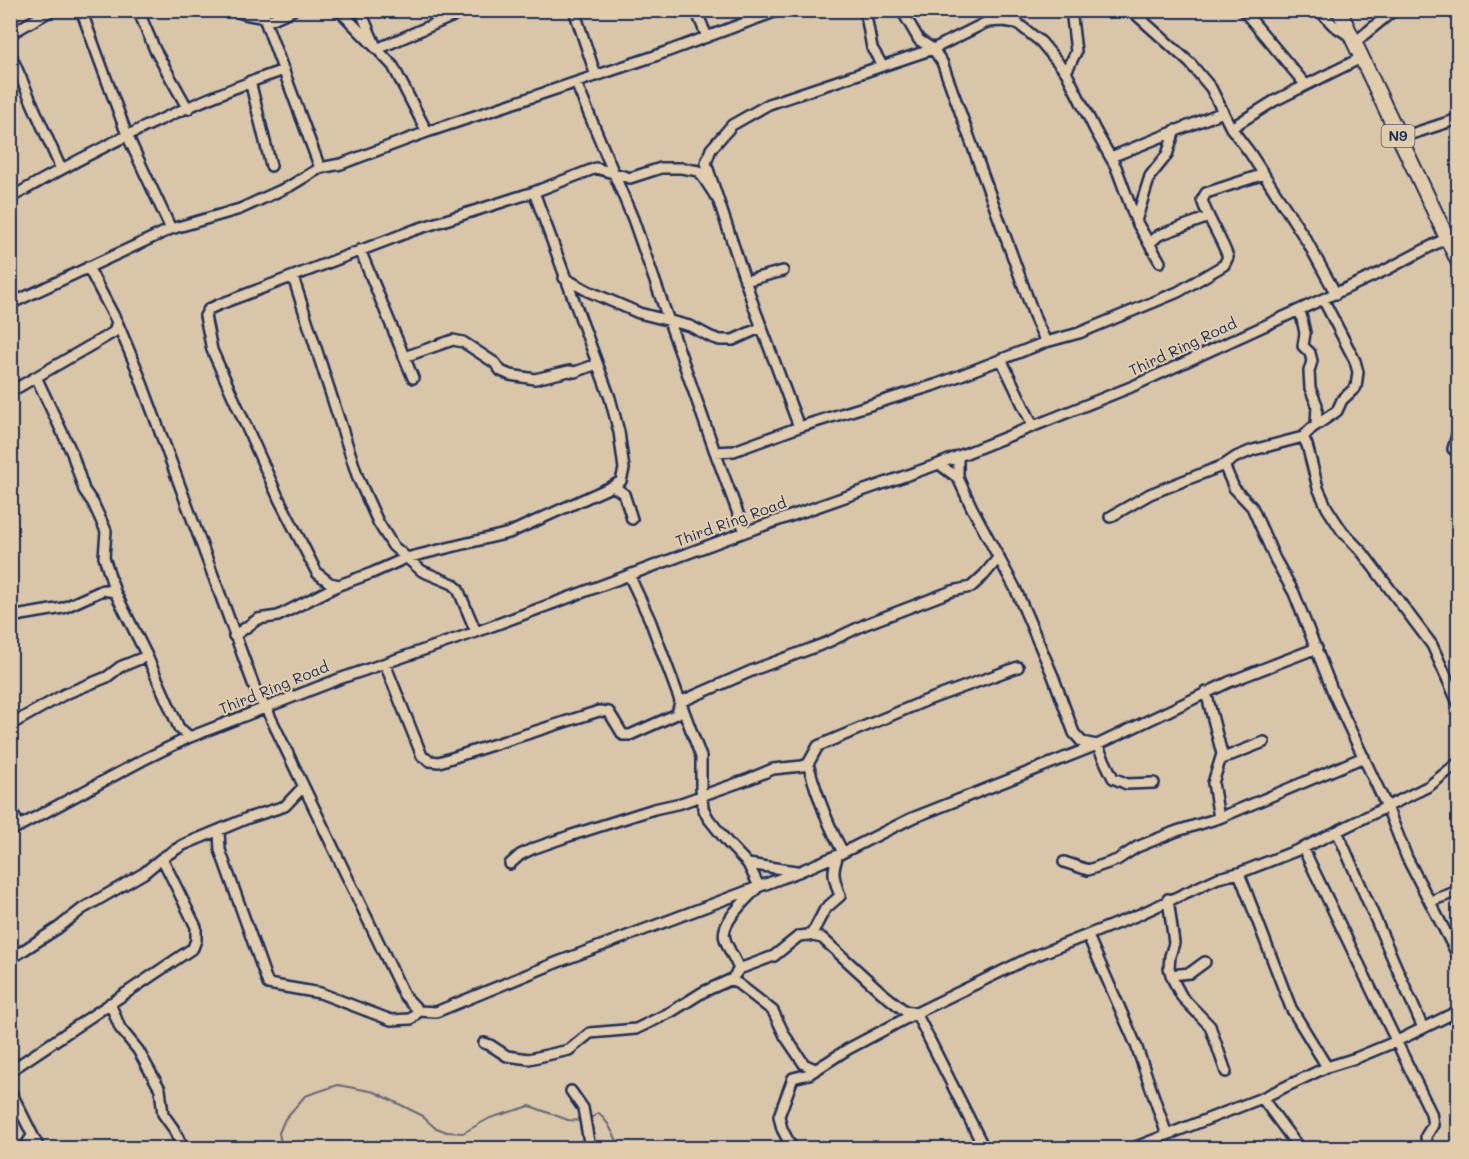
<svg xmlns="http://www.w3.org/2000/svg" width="1469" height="1159" font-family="Mali,sans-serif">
<rect width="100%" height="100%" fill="#d9c6a8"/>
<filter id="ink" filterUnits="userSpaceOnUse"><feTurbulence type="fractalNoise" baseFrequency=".0167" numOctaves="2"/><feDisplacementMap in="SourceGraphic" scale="12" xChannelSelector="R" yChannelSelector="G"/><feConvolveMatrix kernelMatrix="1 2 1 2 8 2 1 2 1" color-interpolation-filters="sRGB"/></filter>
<g filter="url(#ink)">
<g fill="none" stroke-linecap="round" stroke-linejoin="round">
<!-- stream -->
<path stroke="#646a7b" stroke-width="2" d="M 589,1119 L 599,1113 L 608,1124 L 621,1148
M 282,1148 L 279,1133 L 285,1119 L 305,1096 L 338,1085 L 375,1092 L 421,1115 L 434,1127 L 447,1132 L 463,1133 L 490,1118 L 530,1106 L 568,1120 L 583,1121"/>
<defs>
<path id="minor" d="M 81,10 L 127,135 L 171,229
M 138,10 L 155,50 L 188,109
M 235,10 C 247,18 259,14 270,20 L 293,10
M 261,10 L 320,168
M 339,10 L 377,49 L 467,10
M 360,10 L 377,49 L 393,66 L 427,132
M 574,10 L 596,76
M 696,10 L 707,37
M 865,10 L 872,48 L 882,65
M 900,10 L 904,14 L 919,40 L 933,49 L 987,22 L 1003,21 L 1017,23 L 1041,42 L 1066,72 L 1095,130 L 1116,167 L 1136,221 L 1160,262
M 1131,10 L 1190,63 L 1211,88 L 1231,128 L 1250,153 L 1308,243 L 1336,294
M 1243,10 L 1305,84
M 1319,10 L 1333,25 L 1350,36
M 10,34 L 52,10
M 1354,43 L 1394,10
M 10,53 L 61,169
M 1066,72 L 1076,52 L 1072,18 L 1076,10
M 250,81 L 271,166
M 576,83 L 633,219 L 715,452 L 745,532
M 1231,128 L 1274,101 L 1361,58
M 1399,138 L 1458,119
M 1111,157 L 1223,112
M 534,192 L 414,230 L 218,305 L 209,309 L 205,316 L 212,350 L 279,499 L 317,573 L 330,583 L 339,585 L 372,573 L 406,558 L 509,533 L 613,486 L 621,481 L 624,469 L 619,432 L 610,398 L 534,192 L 596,168 L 630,178 L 661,168 L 681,168 L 699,171 L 718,200
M 10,198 C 97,148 189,102 284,70
M 1136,221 L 1150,176 L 1167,155 L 1175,130
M 1149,244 L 1159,235 L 1209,217
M 360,250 L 413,378
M 88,267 L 117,322 L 136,367 L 258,697 L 266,708 L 404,995 L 419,1011 L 436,1012 L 558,962 L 798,872 L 838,855 L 910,819 L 1097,745 L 1229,682 L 1317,648
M 293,277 L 358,478 L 378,522 L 393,546 L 422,571 L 453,584 L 458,589 L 476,632
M 564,278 L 588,291 L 639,313 L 690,326 L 711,337 L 720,340 L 733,340 L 762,327
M 745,281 L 783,271
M 10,304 L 171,229 L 240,209 L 290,186 L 320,168 L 341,164 L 427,132 L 655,56 L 780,10
M 1300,310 L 1305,333 L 1303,346 L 1310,353 L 1312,361 L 1309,371 L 1310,388 L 1317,405 L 1316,425
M 404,357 L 453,340 L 463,342 L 495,363 L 501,371 L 510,375 L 535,379 L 569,371 L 575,372 L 597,364
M 1001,359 L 1033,426
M 36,377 L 72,453 L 84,490 L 93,503 L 106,531 L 104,557 L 115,592 L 147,656 L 179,728 L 190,737
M 10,392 L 114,332 L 117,322
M 799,427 L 754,307 L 706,163 L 711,149 L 732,125 L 769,104 L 933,49 L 942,62 L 1036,321 L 1046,342
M 1303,437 L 1307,445 L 1318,488 L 1327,508 L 1342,531 L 1362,552 L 1432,645 L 1458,703
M 1453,449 L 1458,431
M 715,452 L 734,451 L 799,427 L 938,384 L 1046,342 L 1079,333 L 1178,292 L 1224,265 L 1228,257 C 1221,237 1208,220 1202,200 L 1206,193 L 1264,174
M 958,456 L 958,478 L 971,506 L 1015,588 L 1053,676 L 1074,733 L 1082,742 L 1097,745 L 1113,778 L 1127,784 L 1154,783
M 939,464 L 958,478
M 1224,465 L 1234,488 L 1252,507 L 1275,559 L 1294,593 L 1335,697 L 1387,807 L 1407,858 L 1458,956
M 613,486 L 624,494 L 632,519
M 1110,517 L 1150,494 L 1224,465 L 1236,457 L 1253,450 L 1303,437 L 1312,428 L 1337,411 L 1342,400 L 1356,387 L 1358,372 L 1355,361 L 1323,299
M 629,575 L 650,620 L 701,757 L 701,788 L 703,808 L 708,818 L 728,843 L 748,864 L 759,886 C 748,898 719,923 725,939 C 728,949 735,959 739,969
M 10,617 L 63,608 L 103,590 L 115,592
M 234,636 L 258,619 L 278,616 L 339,585
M 385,664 L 422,756 L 430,761 L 439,762 L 599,711 L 609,712 L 623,735 L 630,735 L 677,714 L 680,702 L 756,669 L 826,643 L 866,624 L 952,591 L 971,587 L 984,575 L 999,557
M 1206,692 L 1222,754 L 1213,783 L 1219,818
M 10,725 L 65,694 L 107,677 L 120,667 L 147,656
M 1221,759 L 1264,742
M 808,764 C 817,795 827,824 843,852
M 10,810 L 20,826
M 10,831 L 143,760 L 190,737 L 339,679 L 476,632 L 745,532 L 939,464 L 1131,387 L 1384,271 L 1458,232
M 219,831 L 220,850 L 268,984 L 320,993 L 391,1020 L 411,1019 L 419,1011
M 1337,831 L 1423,1028
M 1303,848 L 1431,1113 L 1433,1125 L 1426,1136 L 1427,1148
M 1064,862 L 1088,870 L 1117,860 L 1137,847 L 1177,831 L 1219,818 L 1364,757
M 510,864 L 520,855 L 532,849 L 569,836 L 654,809 L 681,803 L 749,779 L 773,769 L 802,766 L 808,764 L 818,746 L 925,701 L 1018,667
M 748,864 L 796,871
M 1239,873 L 1291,1008 L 1327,1067
M 1168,899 L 1174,943 L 1170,956 L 1169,968 L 1173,980 L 1182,997 L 1210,1026 L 1226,1072
M 1431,901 L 1458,891
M 808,935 L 822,938 L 881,992 L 905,1011 L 916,1013 L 984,1148
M 1088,936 L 1136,1045 L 1167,1135
M 10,959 L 58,928 L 82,909 L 144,873 L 162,858 L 183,845 L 248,818 L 285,806 L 303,787
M 1171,975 L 1190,973 L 1205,962
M 732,979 L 773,1011 L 785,1036 L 804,1064 L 815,1069
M 110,1003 L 120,1028 L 138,1050 L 160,1089 L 163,1114 L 173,1128 L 183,1148
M 484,1043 L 490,1045 L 507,1056 L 529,1059 L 569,1050 L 590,1033 L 636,1029 L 671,1012 L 703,992 L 732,979 L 739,969 L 774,956 L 799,936 L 808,935 L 814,930 L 825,909 L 840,896 C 834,878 831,874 838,855
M 10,1071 L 193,948 L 196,940 L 196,927 L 162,858
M 10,1090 L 39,1148
M 571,1091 L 583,1108 L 590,1148
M 1262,1098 L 1299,1148
M 24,1148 L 32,1136
M 792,1148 L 782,1129 L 779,1116 L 793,1078 L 809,1074 L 848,1049 L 916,1013 L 1027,959 L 1138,915 L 1218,878 L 1239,873 L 1303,848 L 1429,786 L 1458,763
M 1133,1148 L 1262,1098 L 1327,1067 L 1356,1058 L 1397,1041 L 1458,1011"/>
<path id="highway" d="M 1339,10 L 1458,261"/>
</defs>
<!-- minor casing -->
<use href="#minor" stroke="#1b2f5e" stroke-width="14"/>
<!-- highway casing -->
<use href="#highway" stroke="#1b2f5e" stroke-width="18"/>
<!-- minor -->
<use href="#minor" stroke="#e1ccab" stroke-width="9"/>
<!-- highway -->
<use href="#highway" stroke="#e1ccab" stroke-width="14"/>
</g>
</g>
<g text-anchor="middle" stroke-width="4.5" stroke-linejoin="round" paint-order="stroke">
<!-- shield labels -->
<rect fill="#e1ccab" stroke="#565e75" stroke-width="1.5" x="1381.5" y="125" width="33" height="22" rx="4.5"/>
<g font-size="14" font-weight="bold" fill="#1b2f5e">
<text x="1398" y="141">N9</text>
</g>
<!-- street labels -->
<g font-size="15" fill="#1b2f5e" stroke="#e1ccab">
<text transform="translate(1183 347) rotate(-25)" y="5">Third Ring Road</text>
<text transform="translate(731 522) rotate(-20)" y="5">Third Ring Road</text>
<text transform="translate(274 688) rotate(-22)" y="5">Third Ring Road</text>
</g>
</g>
<!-- margin -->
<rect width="1469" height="1159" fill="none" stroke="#e1ccab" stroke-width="36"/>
<rect x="18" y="18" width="1433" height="1123" fill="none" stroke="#1b2f5e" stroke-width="2" filter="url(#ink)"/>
</svg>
